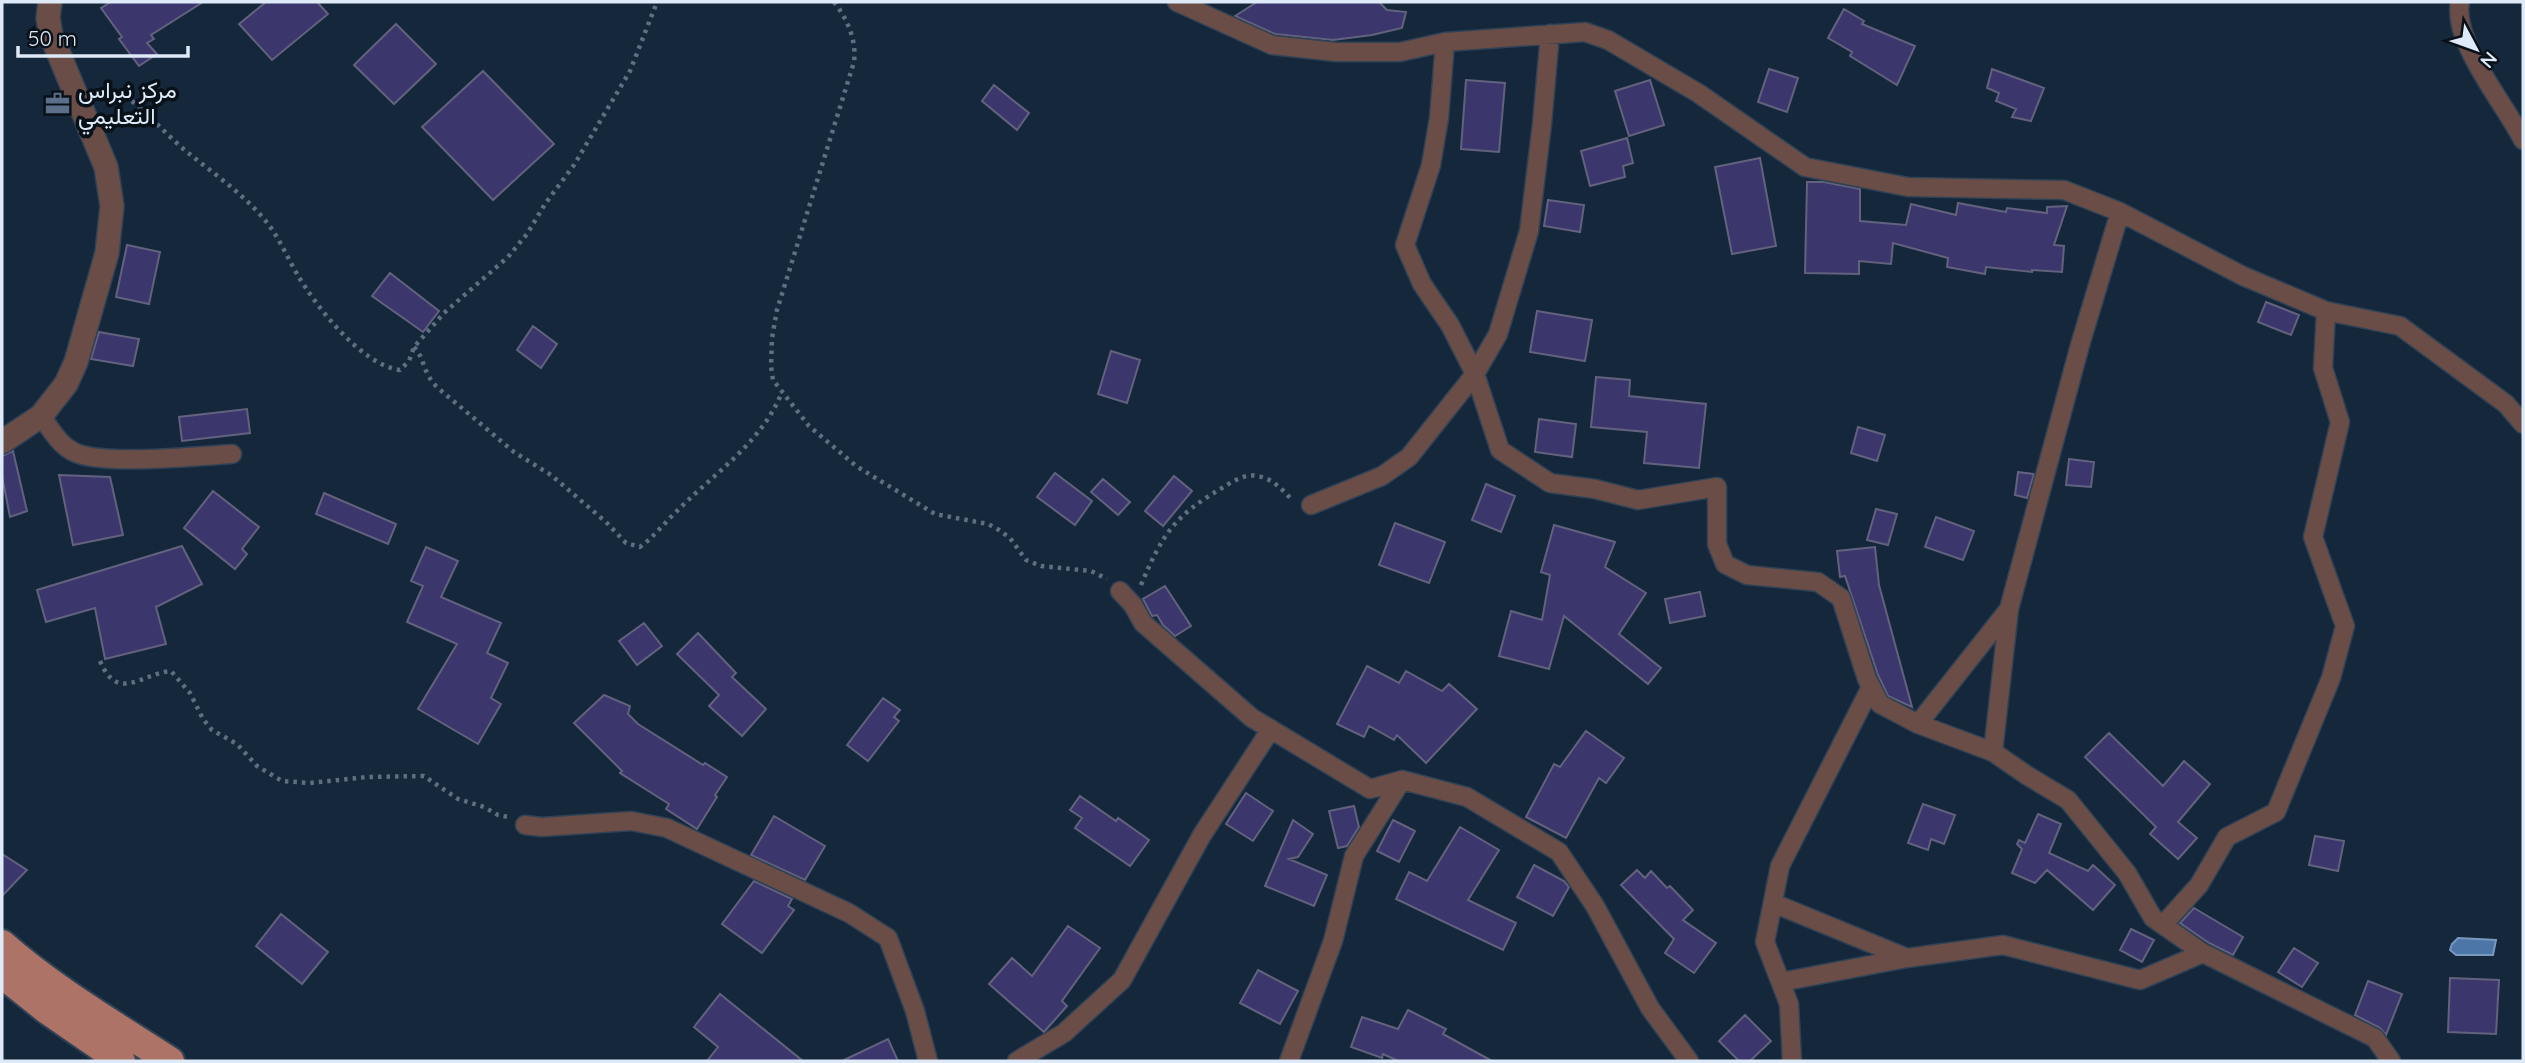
<svg xmlns="http://www.w3.org/2000/svg" width="2525" height="1063" font-family="Quicksand,Vazirmatn,sans-serif">
<rect width="100%" height="100%" fill="#14273b"/>
<!-- water -->
<path fill="#4c76a7" stroke="#7899bf" stroke-width="2" d="M 2458,938 L 2496,940 L 2493,955 L 2456,955 L 2450,950 L 2452,944 Z"/>
<!-- building -->
<path fill="#3b376d" stroke="#62627e" stroke-width="2" d="M 111,2 L 203,2 L 151,35 L 154,39 L 147,43 L 157,54 L 139,66 L 119,39 L 122,37 L 101,8 Z
M 266,2 L 317,2 L 328,14 L 272,60 L 239,24 Z
M 1257,2 L 1379,2 L 1387,10 L 1406,12 L 1402,28 L 1372,35 L 1333,40 L 1275,34 L 1235,16 Z
M 1844,9 L 1864,21 L 1862,24 L 1915,46 L 1897,85 L 1850,56 L 1852,52 L 1828,38 Z
M 396,24 L 436,64 L 394,104 L 354,65 Z
M 1769,69 L 1798,78 L 1787,112 L 1758,102 Z
M 1992,69 L 2044,88 L 2031,121 L 2012,117 L 2016,109 L 1996,101 L 1999,93 L 1987,88 Z
M 483,71 L 554,144 L 493,200 L 422,127 Z
M 1466,80 L 1505,83 L 1499,152 L 1461,149 Z
M 1650,80 L 1664,125 L 1629,136 L 1615,91 Z
M 994,85 L 1029,113 L 1017,130 L 982,101 Z
M 1627,138 L 1633,163 L 1623,166 L 1625,177 L 1590,186 L 1581,151 Z
M 1760,158 L 1776,246 L 1732,254 L 1715,167 Z
M 1807,182 L 1824,182 L 1860,189 L 1860,221 L 1906,225 L 1911,204 L 1956,215 L 1958,203 L 2006,212 L 2007,208 L 2047,213 L 2047,207 L 2067,206 L 2054,245 L 2064,246 L 2062,272 L 2032,270 L 2032,272 L 1986,267 L 1985,274 L 1947,267 L 1948,258 L 1893,243 L 1891,264 L 1859,261 L 1859,274 L 1805,273 Z
M 1548,200 L 1584,205 L 1580,232 L 1544,226 Z
M 127,245 L 160,252 L 149,304 L 116,297 Z
M 390,273 L 439,311 L 423,332 L 372,296 Z
M 2266,302 L 2299,315 L 2291,335 L 2258,322 Z
M 1537,311 L 1592,320 L 1585,361 L 1530,352 Z
M 533,326 L 557,344 L 541,368 L 517,350 Z
M 99,332 L 139,339 L 133,366 L 91,359 Z
M 1111,351 L 1140,360 L 1127,403 L 1098,394 Z
M 1596,377 L 1630,380 L 1629,396 L 1706,404 L 1699,468 L 1644,463 L 1647,432 L 1591,427 Z
M 247,409 L 250,433 L 182,441 L 179,417 Z
M 1539,419 L 1576,424 L 1572,457 L 1535,452 Z
M 1858,427 L 1885,435 L 1877,461 L 1851,453 Z
M 13,451 L 27,511 L 10,517 L 2,476 L 2,456 Z
M 2069,459 L 2094,462 L 2091,487 L 2066,485 Z
M 2018,472 L 2034,474 L 2027,498 L 2015,495 Z
M 1055,473 L 1092,501 L 1075,525 L 1037,497 Z
M 59,475 L 110,477 L 123,535 L 73,545 Z
M 1174,476 L 1192,491 L 1163,526 L 1145,511 Z
M 1103,479 L 1130,502 L 1118,515 L 1091,492 Z
M 1486,484 L 1515,496 L 1501,532 L 1472,520 Z
M 213,491 L 259,527 L 242,549 L 247,554 L 235,569 L 184,528 Z
M 324,493 L 396,524 L 388,544 L 316,514 Z
M 1876,509 L 1897,514 L 1888,545 L 1867,540 Z
M 1936,517 L 1974,531 L 1963,560 L 1925,547 Z
M 1395,523 L 1445,542 L 1429,583 L 1379,565 Z
M 1554,525 L 1615,542 L 1605,567 L 1646,593 L 1619,634 L 1661,668 L 1648,684 L 1564,616 L 1549,669 L 1499,656 L 1511,611 L 1542,620 L 1550,575 L 1541,572 Z
M 182,546 L 202,584 L 156,607 L 166,644 L 105,659 L 95,608 L 46,622 L 37,590 Z
M 426,547 L 458,561 L 441,597 L 501,623 L 487,653 L 508,663 L 491,698 L 501,704 L 478,744 L 418,709 L 457,644 L 407,622 L 423,586 L 411,581 Z
M 1875,547 L 1879,585 L 1912,707 L 1888,696 L 1878,675 L 1845,576 L 1840,577 L 1837,551 Z
M 1165,586 L 1191,626 L 1175,636 L 1163,625 L 1157,615 L 1152,616 L 1143,599 Z
M 1700,592 L 1705,616 L 1670,623 L 1665,599 Z
M 644,623 L 662,646 L 637,665 L 619,641 Z
M 698,633 L 736,673 L 732,677 L 766,709 L 742,736 L 709,706 L 719,695 L 677,654 Z
M 1367,666 L 1399,683 L 1406,671 L 1442,691 L 1449,684 L 1477,709 L 1426,763 L 1397,735 L 1394,740 L 1369,726 L 1364,737 L 1337,724 Z
M 604,695 L 630,706 L 628,714 L 638,724 L 703,765 L 705,763 L 727,777 L 715,795 L 717,797 L 697,829 L 666,809 L 669,804 L 620,773 L 622,771 L 574,723 Z
M 883,698 L 900,710 L 894,717 L 899,721 L 868,761 L 847,745 Z
M 1586,731 L 1624,758 L 1606,783 L 1599,778 L 1566,838 L 1526,817 L 1554,764 L 1560,767 Z
M 2109,733 L 2163,786 L 2184,761 L 2210,784 L 2178,822 L 2197,838 L 2178,859 L 2150,834 L 2156,827 L 2085,757 Z
M 1246,793 L 1273,811 L 1253,841 L 1226,824 Z
M 1080,796 L 1116,821 L 1118,818 L 1149,840 L 1130,866 L 1075,828 L 1082,818 L 1070,810 Z
M 1923,804 L 1955,815 L 1944,844 L 1931,839 L 1928,850 L 1908,843 Z
M 1354,806 L 1359,827 L 1347,846 L 1338,848 L 1329,811 Z
M 2038,814 L 2061,824 L 2049,853 L 2088,871 L 2093,865 L 2115,885 L 2093,910 L 2047,870 L 2035,883 L 2012,873 L 2022,849 L 2017,844 L 2019,840 L 2025,843 Z
M 774,816 L 825,846 L 805,880 L 751,855 Z
M 1293,820 L 1313,834 L 1298,857 L 1289,859 L 1327,875 L 1314,906 L 1265,886 Z
M 1393,820 L 1415,831 L 1399,862 L 1377,851 Z
M 1460,827 L 1499,850 L 1468,900 L 1516,923 L 1503,950 L 1396,899 L 1409,872 L 1427,881 Z
M 2315,836 L 2344,841 L 2338,871 L 2309,865 Z
M 2,854 L 27,870 L 2,896 Z
M 1534,865 L 1564,881 L 1569,887 L 1553,916 L 1517,897 Z
M 1637,870 L 1645,878 L 1651,871 L 1667,888 L 1670,886 L 1693,910 L 1683,920 L 1716,943 L 1694,973 L 1665,953 L 1674,939 L 1621,885 Z
M 754,881 L 792,899 L 788,906 L 794,910 L 762,953 L 722,924 Z
M 2194,908 L 2243,937 L 2233,955 L 2209,943 L 2180,923 Z
M 281,914 L 328,952 L 302,984 L 256,946 Z
M 1068,926 L 1100,948 L 1062,1001 L 1067,1006 L 1044,1032 L 989,984 L 1012,958 L 1032,976 Z
M 2131,929 L 2154,940 L 2142,962 L 2120,950 Z
M 2294,948 L 2318,963 L 2302,987 L 2278,972 Z
M 1258,970 L 1298,991 L 1280,1024 L 1240,1003 Z
M 2450,978 L 2499,980 L 2496,1034 L 2448,1032 Z
M 2368,981 L 2402,994 L 2386,1035 L 2380,1028 L 2355,1015 Z
M 720,994 L 803,1061 L 707,1061 L 718,1047 L 694,1027 Z
M 1408,1010 L 1446,1029 L 1443,1034 L 1492,1061 L 1398,1061 L 1383,1054 L 1382,1058 L 1351,1047 L 1362,1017 L 1398,1029 Z
M 1745,1015 L 1771,1041 L 1750,1061 L 1739,1061 L 1719,1041 Z
M 888,1039 L 898,1061 L 842,1061 Z"/>
<g fill="none" stroke-linecap="round" stroke-linejoin="round">
<defs>
<path id="minor" d="M 1177,2 L 1272,45 L 1336,52 L 1400,52 L 1445,42 L 1585,32 L 1608,40 L 1698,93 L 1805,167 L 1908,187 L 2064,190 L 2120,212 L 2243,276 L 2326,311 L 2400,326 L 2506,404 L 2523,424
M 2460,2 C 2452,42 2505,104 2523,140
M 1445,42 L 1439,118 L 1431,165 L 1405,245 L 1422,284 L 1450,325 L 1475,374 L 1500,450 L 1550,483 L 1595,489 L 1638,500 L 1717,487 L 1717,544 L 1725,564 L 1747,575 L 1818,582 L 1841,598 L 1867,679 L 1880,704 L 1918,724 L 1993,752 L 2028,776 L 2068,800 L 2127,873 L 2153,918 L 2203,953 L 2375,1038 L 2391,1061
M 41,416 C 51,429 59,445 74,452 C 102,466 197,456 232,454
M 1311,505 L 1382,476 L 1409,457 L 1475,374 L 1498,334 L 1529,231 L 1542,124 L 1550,34
M 1120,591 L 1133,605 L 1143,623 L 1252,718 L 1370,789 L 1402,780 L 1467,797 L 1559,852 L 1595,906 L 1650,1008 L 1689,1061
M 1918,724 L 2009,609
M 1993,752 L 2009,609 L 2080,345 L 2120,212
M 525,825 L 542,827 L 631,821 L 667,828 L 849,913 L 888,938 L 915,1011 L 928,1061
M 1773,903 L 1907,958
M 2163,925 L 2199,885 L 2227,837 L 2276,812 L 2331,678 L 2345,626 L 2313,537 L 2340,422 L 2323,368 L 2326,311
M 1781,982 L 1907,958 L 2003,945 L 2140,980 L 2203,953
M 1017,1061 L 1064,1033 L 1122,980 L 1202,835 L 1271,729
M 1289,1061 L 1333,941 L 1354,856 L 1402,780
M 1792,1061 L 1789,1004 L 1765,942 L 1780,866 L 1871,687"/>
<path id="tertiary" d="M 2,442 L 41,416 L 66,384 L 76,362 L 107,253 L 112,206 L 106,167 L 51,35 L 48,18 L 50,2"/>
<path id="primary" d="M 2,944 C 53,989 113,1024 170,1061
M 2,974 L 47,1010 L 121,1061"/>
</defs>
<!-- minor casing -->
<use href="#minor" stroke="#304255" stroke-width="21"/>
<!-- tertiary casing -->
<use href="#tertiary" stroke="#304255" stroke-width="26"/>
<!-- primary casing -->
<use href="#primary" stroke="#304255" stroke-width="32"/>
<!-- path -->
<path stroke="#5f6f81" stroke-width="4.5" stroke-dasharray="3.5 5" stroke-linecap="butt" d="M 834,2 C 847,18 857,41 854,62 L 777,310 L 772,338 L 771,366 L 773,380 L 809,426 L 856,466 L 935,514 L 988,524 L 999,530 L 1010,538 L 1026,560 L 1041,566 L 1091,571 L 1107,579
M 132,101 C 151,117 168,136 187,152 C 213,173 242,193 264,219 C 278,235 286,255 297,274 C 316,306 361,365 400,370 L 409,361 L 414,347 L 444,313 L 508,257 L 527,234 L 545,204 L 574,165 L 630,71 L 657,2
M 414,347 C 425,358 422,373 438,388 L 514,452 L 551,475 L 606,522 L 626,543 L 640,547 C 655,536 665,522 679,509 C 716,472 762,442 782,392
M 1141,585 C 1162,535 1174,516 1222,488 C 1232,482 1245,473 1257,476 C 1272,478 1283,490 1292,500
M 100,661 C 118,703 140,674 171,671 L 190,693 L 203,719 L 212,730 L 237,744 L 257,766 L 282,781 L 310,783 L 367,777 L 424,776 L 458,799 L 484,807 L 498,815 L 508,817"/>
<!-- minor -->
<use href="#minor" stroke="#6a4d47" stroke-width="18"/>
<!-- tertiary -->
<use href="#tertiary" stroke="#6a4d47" stroke-width="23"/>
<!-- primary -->
<use href="#primary" stroke="#ad7366" stroke-width="28"/>
</g>
<!-- icons -->
<defs>
<symbol id="office-bare" viewBox="-9 -9 18 18"><path d="M-6-3h4V-5.5h4V-3h4V5H-6ZM-1-4.5V-3h2v-1.5ZM-6 0V1H6V0Z" fill="#5c6f8a" stroke="#081018" stroke-width="2.5" paint-order="stroke"/></symbol>
</defs>
<g fill-rule="evenodd">
<use href="#office-bare" x="40" y="86" width="35" height="35"/>
</g>
<g text-anchor="middle" stroke-width="7" stroke-linejoin="round" paint-order="stroke">
<!-- poi labels -->
<g font-size="23" fill="#deeaf8" stroke="#081018" text-anchor="start">
<text x="78" y="98">مركز نبراس<tspan x="78" dy="26">التعليمي</tspan></text>
</g>
</g>
<!-- border -->
<rect width="2525" height="1063" fill="none" stroke="#deeaf8" stroke-width="7"/>
<!-- north arrow -->
<g transform="translate(2476 49) rotate(131)" stroke="#081018" stroke-width="5" paint-order="stroke">
<path d="M0-5L12 26L0 18L-12 26Z" fill="#deeaf8"/>
<text y="-10" font-size="19" font-weight="bold" text-anchor="middle" fill="#deeaf8">N</text>
</g>
<!-- scale -->
<path d="M18 46v10h170v-10" fill="none" stroke="#deeaf8" stroke-width="3.5"/>
<text x="28" y="46" font-size="21" fill="#deeaf8" stroke="#081018" stroke-width="5" paint-order="stroke">50 m</text>
</svg>
